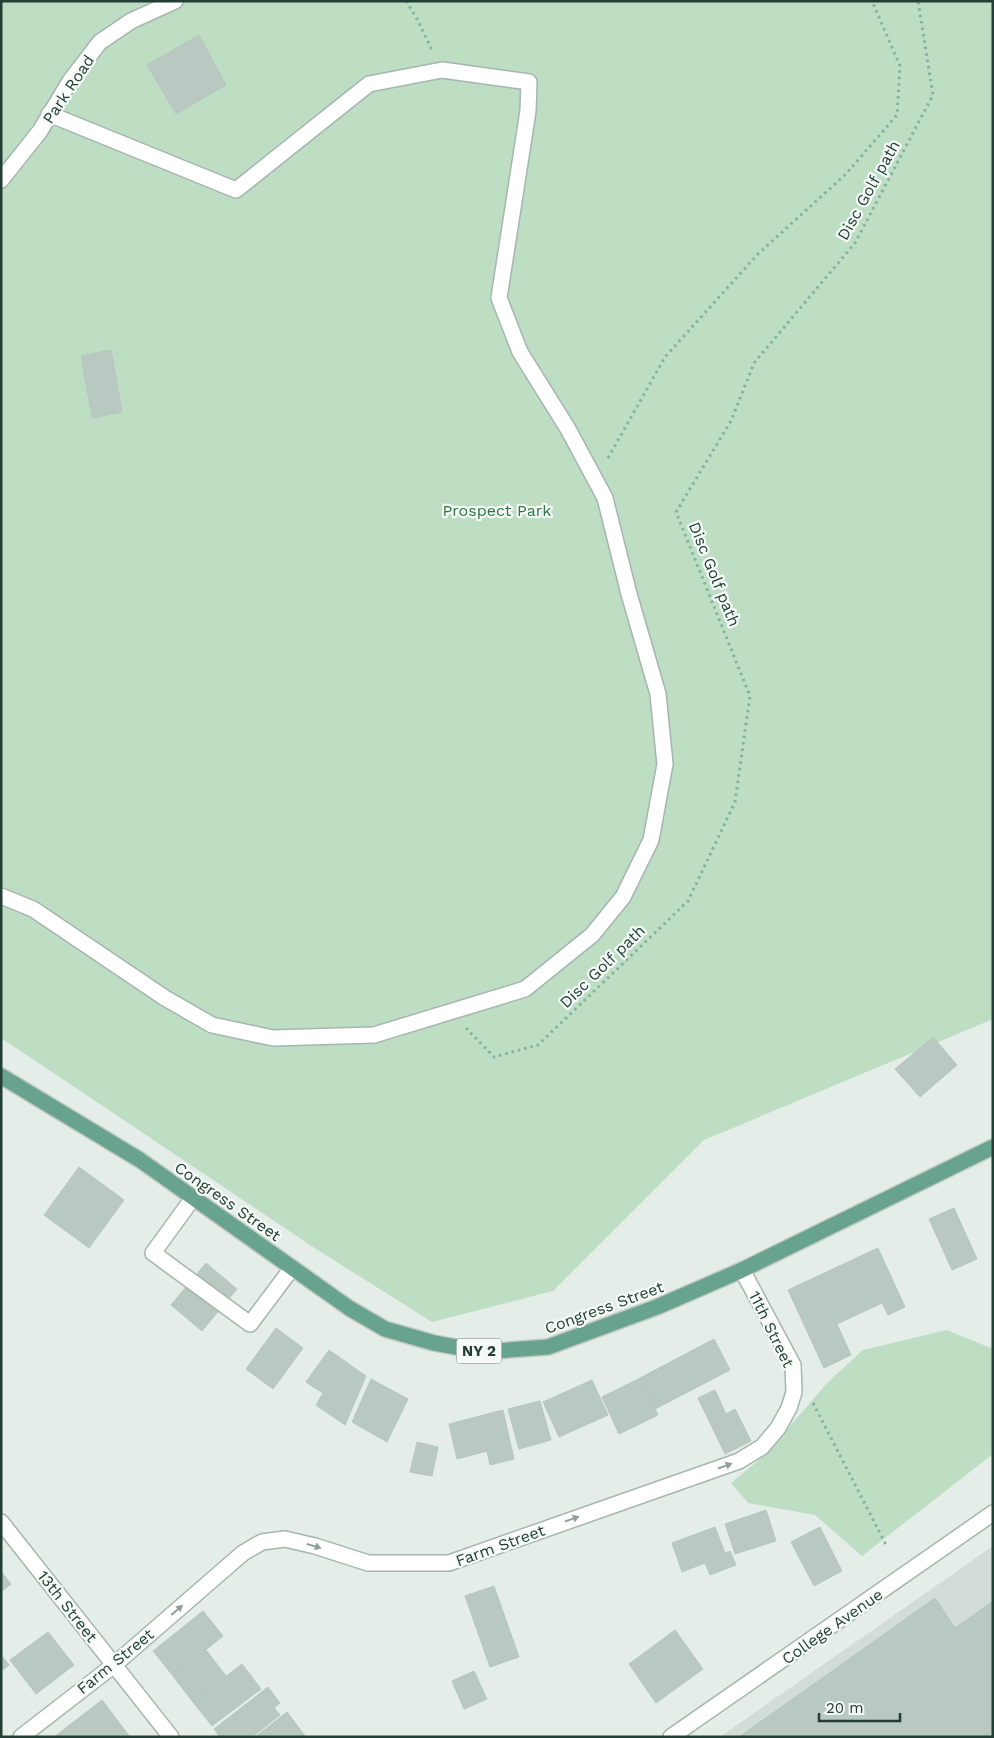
<svg xmlns="http://www.w3.org/2000/svg" width="994" height="1738" font-family="'Work Sans',sans-serif">
<rect width="100%" height="100%" fill="#e4ede8"/>
<!-- built -->
<path fill="#d2ddd7" d="M 993,1546 L 993,1737 L 720,1737 Z"/>
<!-- green -->
<path fill="#bddec3" d="M 1,1 L 993,1 L 993,1019 L 704,1140 L 553,1291 L 432,1322 L 313,1247 L 1,1038 Z
M 947,1330 L 993,1349 L 993,1454 L 862,1556 L 815,1515 L 748,1503 L 731,1483 L 765,1455 L 828,1382 L 863,1350 Z"/>
<!-- building -->
<path fill="#b9c8c1" stroke="#b6c7bf" d="M 199,35 L 226,85 L 176,114 L 147,65 Z
M 111,350 L 122,412 L 92,418 L 81,356 Z
M 933,1037 L 957,1065 L 920,1097 L 895,1069 Z
M 79,1167 L 124,1200 L 89,1248 L 44,1215 Z
M 954,1208 L 977,1259 L 952,1270 L 929,1219 Z
M 878,1248 L 905,1307 L 888,1315 L 882,1303 L 837,1324 L 851,1355 L 824,1368 L 788,1290 Z
M 206,1263 L 237,1289 L 202,1331 L 171,1305 Z
M 276,1328 L 303,1348 L 273,1389 L 246,1369 Z
M 714,1339 L 730,1370 L 655,1409 L 640,1378 Z
M 329,1350 L 366,1376 L 345,1425 L 316,1405 L 323,1393 L 306,1382 Z
M 640,1378 L 658,1415 L 619,1434 L 602,1397 Z
M 371,1379 L 408,1399 L 387,1442 L 352,1422 Z
M 592,1380 L 608,1415 L 559,1437 L 543,1402 Z
M 715,1390 L 726,1414 L 735,1409 L 751,1441 L 725,1454 L 698,1398 Z
M 540,1401 L 551,1440 L 519,1449 L 508,1409 Z
M 503,1410 L 514,1459 L 490,1465 L 487,1451 L 457,1459 L 449,1424 Z
M 417,1442 L 438,1447 L 432,1476 L 410,1472 Z
M 766,1510 L 776,1541 L 735,1554 L 725,1524 Z
M 715,1527 L 725,1553 L 730,1551 L 736,1565 L 710,1575 L 705,1563 L 682,1572 L 672,1543 Z
M 820,1527 L 842,1571 L 814,1586 L 791,1542 Z
M 1,1571 L 11,1584 L 1,1592 Z
M 494,1586 L 519,1657 L 490,1667 L 465,1596 Z
M 935,1598 L 955,1628 L 993,1601 L 993,1737 L 739,1737 Z
M 203,1611 L 223,1636 L 173,1676 L 153,1651 Z
M 675,1630 L 703,1669 L 656,1703 L 629,1664 Z
M 48,1632 L 74,1665 L 36,1694 L 10,1660 Z
M 206,1650 L 226,1676 L 193,1702 L 173,1676 Z
M 1,1655 L 9,1665 L 1,1671 Z
M 242,1664 L 261,1689 L 212,1726 L 193,1702 Z
M 474,1671 L 487,1699 L 464,1709 L 452,1681 Z
M 268,1687 L 280,1703 L 274,1708 L 280,1715 L 252,1737 L 220,1737 L 214,1729 Z
M 102,1700 L 130,1737 L 54,1737 Z
M 287,1712 L 305,1736 L 303,1737 L 255,1737 Z"/>
<g fill="none" stroke-linecap="round" stroke-linejoin="round">
<defs>
<path id="minor" d="M 1,180 L 40,131 L 70,81 L 100,42 L 131,21 L 175,1
M 1,896 L 33,909 L 165,998 L 212,1025 L 273,1038 L 374,1035 L 525,989 L 592,935 L 623,897 L 651,840 L 665,764 L 658,694 L 629,594 L 605,498 L 568,429 L 520,352 L 499,298 L 528,111 L 529,82 L 442,70 L 369,84 L 236,190 L 49,114
M 193,1198 L 153,1253 L 250,1324 L 292,1268
M 1,1522 L 171,1737
M 21,1737 L 114,1665 L 243,1553 L 262,1542 L 285,1539 L 315,1546 L 368,1563 L 449,1563 L 739,1461 L 762,1447 L 778,1428 L 789,1408 L 794,1392 L 793,1365 L 742,1270
M 671,1737 L 993,1513"/>
<path id="major" d="M 1,1076 L 140,1160 L 349,1308 L 385,1329 L 434,1343 L 483,1352 L 548,1347 L 657,1307 L 742,1270 L 993,1147"/>
</defs>
<!-- minor casing -->
<use href="#minor" stroke="#a6b5af" stroke-width="18"/>
<!-- major casing -->
<use href="#major" stroke="#c1c9c6" stroke-width="18"/>
<!-- path -->
<path stroke="#84b19f" stroke-width="3" stroke-dasharray="2.5 4" stroke-linecap="butt" d="M 406,1 L 416,17 L 433,52
M 608,458 L 665,357 L 758,254 L 846,174 L 897,115 L 900,66 L 872,1
M 466,1028 L 494,1057 L 538,1045 L 688,901 L 735,802 L 750,696 L 676,512 L 731,421 L 754,363 L 855,243 L 933,95 L 918,1
M 813,1403 L 886,1545"/>
<!-- minor -->
<use href="#minor" stroke="#fff" stroke-width="15"/>
<!-- major -->
<use href="#major" stroke="#68a38f" stroke-width="15"/>
</g>
<!-- one-way arrows -->
<defs><path id="oneway-solid" d="M-6-.8H1V-3.2L6.5 0L1 3.2V.8H-6Z" transform="scale(1.25)"/></defs>
<g fill="#919f9a">
<use href="#oneway-solid" transform="translate(725 1466) rotate(-19)"/>
<use href="#oneway-solid" transform="translate(572 1519) rotate(-19)"/>
<use href="#oneway-solid" transform="translate(314 1546) rotate(16)"/>
<use href="#oneway-solid" transform="translate(177 1610) rotate(-41)"/>
</g>
<g text-anchor="middle" stroke-width="4.5" stroke-linejoin="round" paint-order="stroke">
<!-- shield labels -->
<rect fill="#f5faf7" stroke="#62776f" stroke-width="1" x="456.5" y="1338.5" width="45" height="25" rx="4"/>
<g font-size="15" font-weight="bold" fill="#233f35">
<text x="479" y="1356">NY 2</text>
</g>
<!-- street labels -->
<g font-size="16" fill="#233f35" stroke="#f5faf7">
<text transform="translate(68 89) rotate(-56)" y="6">Park Road</text>
<text transform="translate(868 190) rotate(-61)" y="6">Disc Golf path</text>
<text transform="translate(715 574) rotate(68)" y="6">Disc Golf path</text>
<text transform="translate(602 966) rotate(-44)" y="6">Disc Golf path</text>
<text transform="translate(228 1201) rotate(35)" y="6">Congress Street</text>
<text transform="translate(604 1307) rotate(-20)" y="6">Congress Street</text>
<text transform="translate(772 1329) rotate(64)" y="6">11th Street</text>
<text transform="translate(500 1545) rotate(-20)" y="6">Farm Street</text>
<text transform="translate(68 1606) rotate(52)" y="6">13th Street</text>
<text transform="translate(832 1626) rotate(-35)" y="6">College Avenue</text>
<text transform="translate(115 1661) rotate(-39)" y="6">Farm Street</text>
</g>
<!-- park labels -->
<g font-size="16" fill="#2d7643" stroke="#f5faf7">
<text x="497" y="516">Prospect Park</text>
</g>
</g>
<!-- border -->
<rect width="994" height="1738" fill="none" stroke="#233f35" stroke-width="5"/>
<!-- scale -->
<path d="M819 1713v8h81v-8" fill="none" stroke="#233f35" stroke-width="2.5"/>
<text x="826" y="1713" font-size="15" fill="#233f35" stroke="#f5faf7" stroke-width="4" paint-order="stroke">20 m</text>
</svg>
